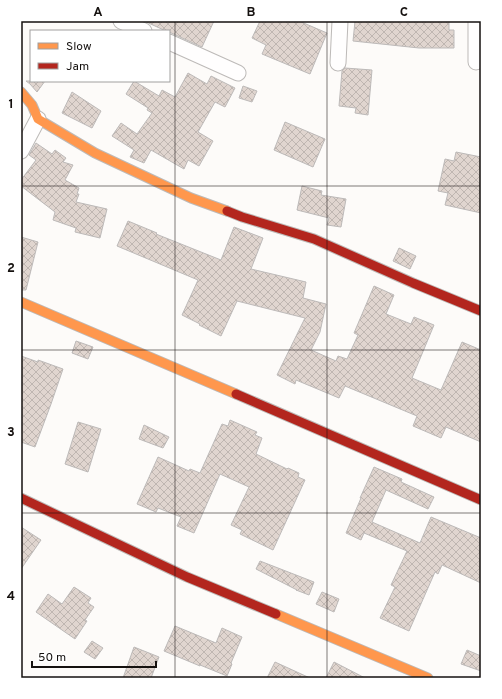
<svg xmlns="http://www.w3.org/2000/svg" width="502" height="699" font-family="Overpass,sans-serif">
<defs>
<pattern id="building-cross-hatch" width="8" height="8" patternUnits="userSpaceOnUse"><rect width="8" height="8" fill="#e0d5cf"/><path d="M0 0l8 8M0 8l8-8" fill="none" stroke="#bfb6b1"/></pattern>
</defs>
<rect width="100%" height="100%" fill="#fdfbf9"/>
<!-- building -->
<path fill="url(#building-cross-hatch)" stroke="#bdbab9" d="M 144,21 L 214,21 L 202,47 L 169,32 L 169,31 L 166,31 Z
M 260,21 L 299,21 L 327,33 L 310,74 L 262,54 L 266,45 L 252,38 Z
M 355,21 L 449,21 L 449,30 L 454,30 L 454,48 L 419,48 L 353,41 Z
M 345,68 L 372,70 L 368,115 L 355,113 L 356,108 L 339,106 L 342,71 Z
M 188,73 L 207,84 L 211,76 L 235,88 L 225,107 L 215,102 L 198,132 L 213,141 L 199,166 L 188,160 L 184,169 L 151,150 L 144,163 L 130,157 L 134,150 L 112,136 L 121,123 L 137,134 L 152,113 L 147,110 L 148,108 L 126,94 L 134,81 L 159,96 L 162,90 L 175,97 Z
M 26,81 L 45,81 L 37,92 L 30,84 Z
M 243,86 L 257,91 L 252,102 L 239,98 Z
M 72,92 L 101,111 L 92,128 L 62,113 Z
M 285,122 L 325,139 L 313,167 L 274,150 Z
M 36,143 L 52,154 L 55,150 L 66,158 L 63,162 L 73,165 L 65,180 L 79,188 L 77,194 L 79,194 L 76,202 L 107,209 L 100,238 L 75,232 L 76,228 L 53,220 L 55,212 L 21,186 L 21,180 L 36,160 L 29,155 Z
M 456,152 L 481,157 L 481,213 L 445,205 L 448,193 L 438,191 L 445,159 L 454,161 Z
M 302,186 L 322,191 L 321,195 L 346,199 L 341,227 L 327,225 L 329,218 L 297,210 Z
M 128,221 L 157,233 L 156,234 L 221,260 L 234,227 L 263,238 L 251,269 L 306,282 L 303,298 L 326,304 L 320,332 L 311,350 L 336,361 L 338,356 L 347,359 L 358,335 L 354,333 L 374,286 L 394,295 L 386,314 L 411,324 L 414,317 L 434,325 L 412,378 L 441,390 L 462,342 L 481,350 L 481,442 L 446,427 L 441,438 L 413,426 L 417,416 L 345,386 L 339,398 L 296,380 L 295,384 L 277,375 L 305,318 L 237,301 L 221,336 L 199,325 L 200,324 L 182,315 L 198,280 L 117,246 Z
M 21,237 L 38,242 L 26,290 L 21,290 Z
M 399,248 L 416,256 L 410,269 L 393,261 Z
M 76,341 L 93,347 L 88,359 L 72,353 Z
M 21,356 L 38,362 L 38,360 L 63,369 L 51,404 L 35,447 L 21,442 Z
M 230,420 L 257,432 L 255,435 L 262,438 L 256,454 L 287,469 L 288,468 L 299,473 L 298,477 L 305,480 L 273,550 L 240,534 L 242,530 L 231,525 L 249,487 L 220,474 L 194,533 L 177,526 L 181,517 L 158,508 L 156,512 L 137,504 L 158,457 L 189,471 L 190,469 L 200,473 L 222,424 L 228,426 Z
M 78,422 L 101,429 L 88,472 L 65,464 Z
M 144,425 L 169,437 L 163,448 L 139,439 Z
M 374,467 L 402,479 L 401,482 L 434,497 L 428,509 L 386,490 L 372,522 L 420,543 L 431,517 L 481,538 L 481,583 L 442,565 L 438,574 L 435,572 L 409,631 L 380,618 L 395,587 L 391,585 L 407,551 L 364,533 L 361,540 L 346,533 L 361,498 L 360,498 Z
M 21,527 L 41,540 L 21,569 Z
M 260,561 L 314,582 L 309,595 L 296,590 L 297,590 L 256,569 Z
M 74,587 L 91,598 L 88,603 L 94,607 L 85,620 L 87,621 L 75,639 L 36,612 L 48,594 L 62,604 Z
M 322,592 L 339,599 L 334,612 L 316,604 Z
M 175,626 L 216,643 L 222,628 L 242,637 L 231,663 L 232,664 L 227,676 L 200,665 L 200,666 L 164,651 Z
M 92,641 L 103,648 L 95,659 L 84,652 Z
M 134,647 L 159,657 L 151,678 L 123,678 Z
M 467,650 L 481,656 L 481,671 L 461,664 Z
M 275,662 L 310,678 L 267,678 Z
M 334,662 L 365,678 L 326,678 Z"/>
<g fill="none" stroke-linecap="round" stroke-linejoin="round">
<defs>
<path id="street" d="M 121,21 L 144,31
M 169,42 L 238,73
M 476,62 L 476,21
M 338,63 L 340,21
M 21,151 L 38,119"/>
<path id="slow" d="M 21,92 L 32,105 L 38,119 L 95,153 L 191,198 L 227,211
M 21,302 L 236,394
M 276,614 L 428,678"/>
<path id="jam" d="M 227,211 L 242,217 L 314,239 L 413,283 L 481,311
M 236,394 L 481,500
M 21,498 L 187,577 L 276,614"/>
</defs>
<!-- street casing -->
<use href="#street" stroke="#bdbab8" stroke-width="17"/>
<!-- slow casing -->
<use href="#slow" stroke="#bdbab8" stroke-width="11"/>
<!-- jam casing -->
<use href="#jam" stroke="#bdbab8" stroke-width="11"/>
<!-- street -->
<use href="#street" stroke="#fffefe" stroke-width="15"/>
<!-- slow -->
<use href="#slow" stroke="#ff974d" stroke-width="9"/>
<!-- jam -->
<use href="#jam" stroke="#b3261e" stroke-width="9"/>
</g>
<!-- grid -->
<path fill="none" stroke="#15110f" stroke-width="1" stroke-opacity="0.55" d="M 175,21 L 175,678M 327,21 L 327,678M 21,186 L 481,186M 21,350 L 481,350M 21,513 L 481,513"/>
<!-- border -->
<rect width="502" height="699" fill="none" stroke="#ffffff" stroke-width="44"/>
<!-- legend -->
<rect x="30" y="30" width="140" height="52" fill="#ffffff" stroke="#a1a09f"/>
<rect x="38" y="43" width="20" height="6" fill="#ff974d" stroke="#a1a09f"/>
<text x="66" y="50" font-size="12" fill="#15110f">Slow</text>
<rect x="38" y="63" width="20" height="6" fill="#b3261e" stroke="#a1a09f"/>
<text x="66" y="70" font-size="12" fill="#15110f">Jam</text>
<!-- scale -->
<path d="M32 661v6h124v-6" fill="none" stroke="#15110f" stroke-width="2"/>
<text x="38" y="661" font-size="12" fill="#15110f" stroke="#ffffff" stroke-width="3" paint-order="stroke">50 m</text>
<rect x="22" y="22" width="458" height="655" fill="none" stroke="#15110f" stroke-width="1.5"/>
<g font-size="13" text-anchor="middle" font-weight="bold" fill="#15110f">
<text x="98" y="16">A</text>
<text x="251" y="16">B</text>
<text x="404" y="16">C</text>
<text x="11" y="108">1</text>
<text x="11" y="272">2</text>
<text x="11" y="436">3</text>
<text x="11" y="600">4</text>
</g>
</svg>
